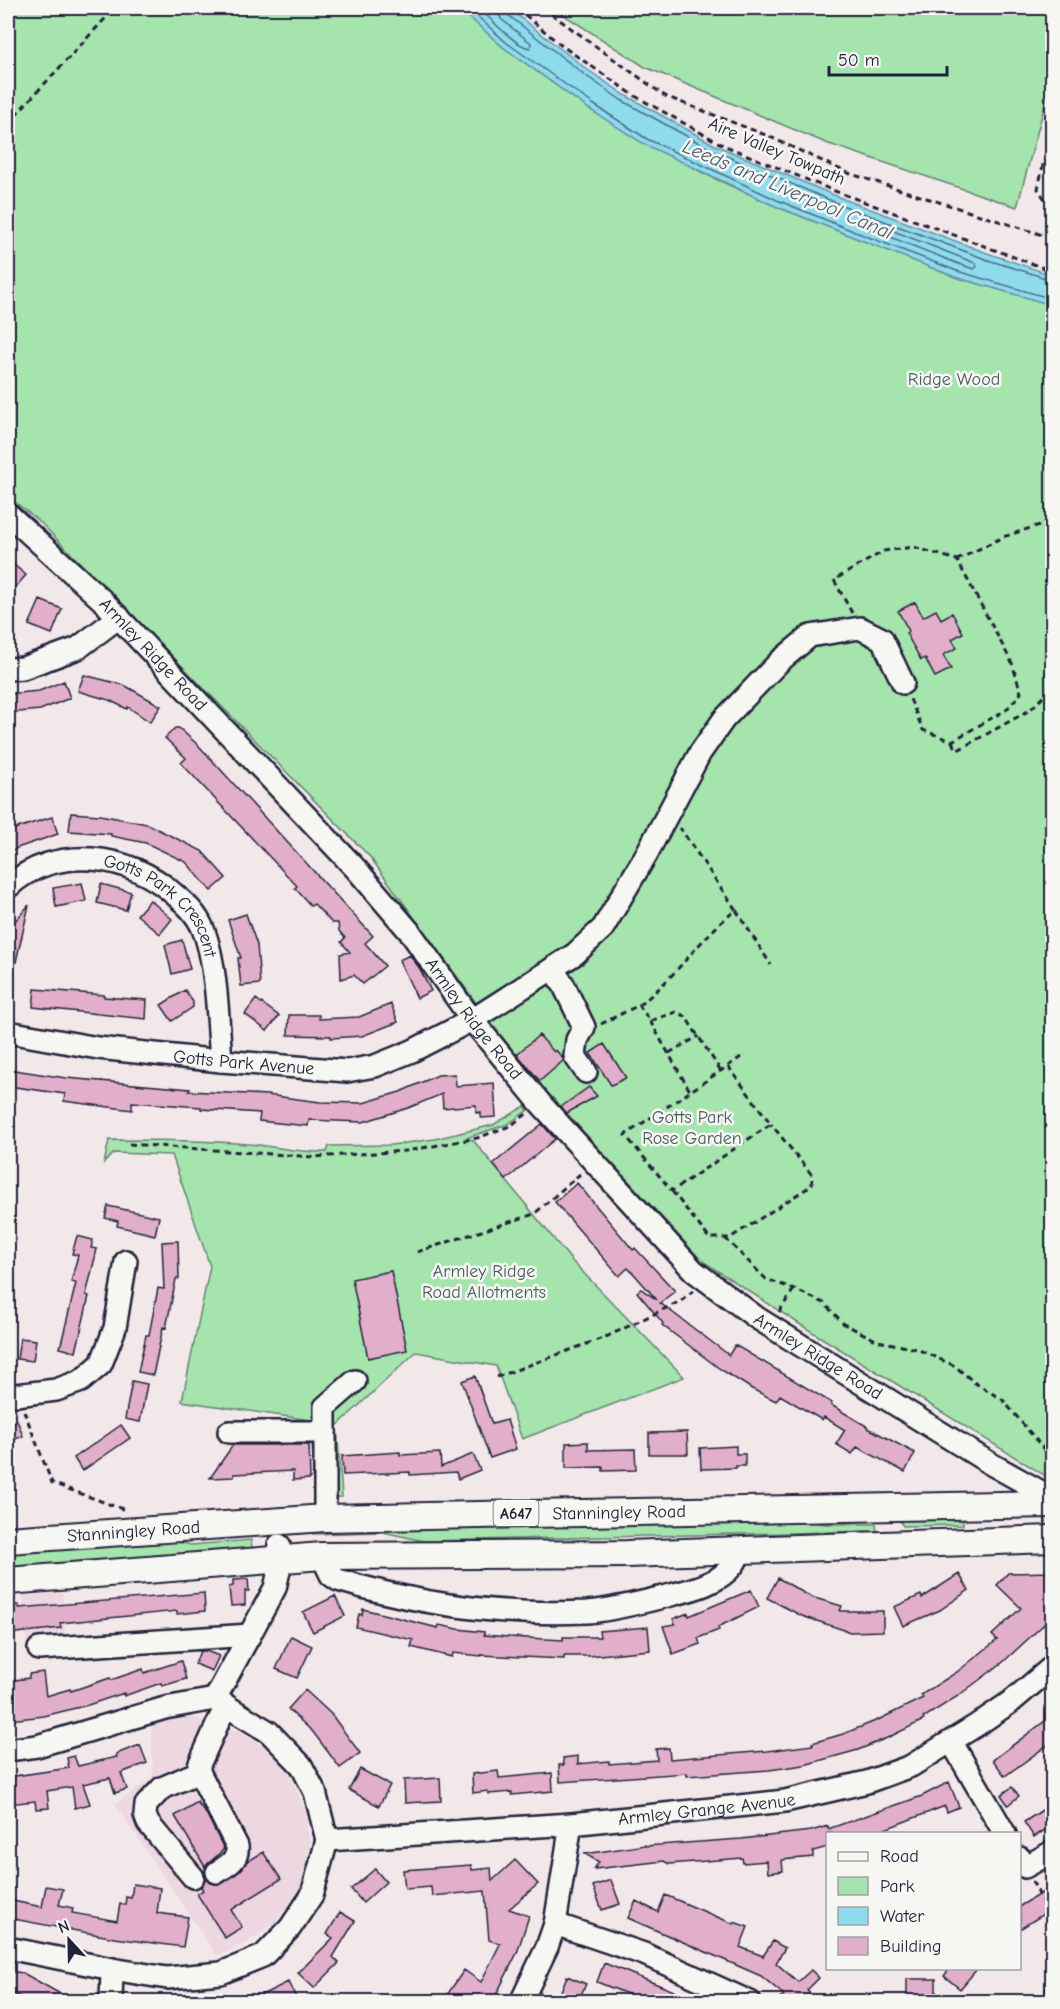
<svg xmlns="http://www.w3.org/2000/svg" width="1060" height="2009" font-family="'Comic Neue',sans-serif">
<rect width="100%" height="100%" fill="#f2e8ea"/>
<filter id="ink" filterUnits="userSpaceOnUse"><feTurbulence type="fractalNoise" baseFrequency=".0167" numOctaves="2"/><feDisplacementMap in="SourceGraphic" scale="12" xChannelSelector="R" yChannelSelector="G"/><feConvolveMatrix kernelMatrix="1 2 1 2 8 2 1 2 1" color-interpolation-filters="sRGB"/></filter>
<g filter="url(#ink)">
<!-- built -->
<path fill="#edd7e1" d="M 62,1593 L 67,1654 L 27,1657 L 23,1596 Z
M 189,1716 L 241,1732 L 267,1748 L 286,1766 L 305,1810 L 310,1844 L 302,1885 L 275,1922 L 245,1944 L 217,1956 L 115,1804 L 153,1778 L 151,1723 Z"/>
<!-- green -->
<path fill="#a5e4ad" stroke="#648374" stroke-width="1.5" d="M 8,8 L 459,8 L 503,47 L 589,109 L 705,174 L 775,206 L 955,277 L 1052,305 L 1052,1480 L 801,1325 L 701,1260 L 535,1079 L 485,1015 L 370,857 L 42,524 L 8,496 Z
M 553,8 L 1052,8 L 1052,78 L 1017,207 L 826,143 L 645,67 Z
M 525,1106 L 528,1110 L 508,1124 L 466,1138 L 473,1140 L 572,1261 L 684,1377 L 522,1439 L 496,1366 L 416,1352 L 337,1426 L 342,1497 L 316,1498 L 310,1420 L 182,1401 L 210,1266 L 172,1155 L 114,1153 L 104,1163 L 109,1140 C 155,1140 202,1140 248,1144 C 274,1146 300,1153 327,1152 L 329,1146 L 391,1145 L 435,1139 L 493,1125 Z
M 897,1515 L 963,1516 L 963,1525 L 903,1526 Z
M 775,1517 L 826,1524 L 876,1524 L 877,1531 L 424,1541 L 383,1532 L 313,1534 L 312,1526 Z
M 159,1538 L 191,1545 L 251,1540 L 252,1548 L 8,1570 L 8,1551 Z"/>
<!-- water -->
<path fill="#8edbee" stroke="#6391a6" stroke-width="1.5" d="M 459,8 L 508,8 L 588,70 L 625,95 L 715,145 L 841,198 L 990,254 L 1052,275 L 1052,305 L 955,277 L 856,238 L 775,206 L 644,144 L 589,109 L 503,47 Z"/>
<g fill="none" stroke-linecap="round" stroke-linejoin="round">
<!-- shore -->
<path stroke="#4d6c83" stroke-width="1.5" d="M 468,8 L 507,43 L 593,104 L 647,139 L 777,200 L 858,233 L 957,271 L 1052,299
M 479,8 C 491,19 515,46 530,48 L 531,43 L 501,19 L 497,8
M 505,8 L 508,15 L 585,75 L 621,100 L 712,150 L 839,204 L 988,260 L 1052,280
M 861,221 L 891,230 L 975,263 L 977,267 L 974,269 L 959,264 L 862,226 L 860,224 Z"/>
</g>
<!-- building -->
<path fill="#e2afcb" stroke="#22223b" stroke-width="1.5" d="M 8,560 L 26,575 L 14,589 L 8,583 Z
M 40,600 L 62,609 L 52,634 L 29,625 Z
M 915,602 L 923,617 L 936,610 L 941,619 L 952,613 L 963,633 L 952,639 L 957,648 L 943,655 L 951,669 L 935,677 L 925,658 L 921,660 L 906,633 L 909,631 L 898,611 Z
M 84,675 L 124,685 L 161,706 L 150,722 L 128,707 L 127,709 L 109,700 L 78,691 Z
M 64,681 L 70,698 L 40,710 L 8,713 L 8,694 L 39,691 Z
M 175,728 L 179,728 L 199,746 L 373,936 L 365,943 L 385,966 L 363,984 L 354,975 L 341,979 L 340,954 L 350,952 L 341,942 L 345,938 L 339,931 L 338,923 L 332,923 L 314,904 L 311,906 L 295,888 L 297,886 L 181,763 L 186,758 L 165,738 Z
M 71,813 L 100,815 L 147,824 L 202,851 L 226,878 L 211,891 L 186,862 L 146,843 L 111,836 L 111,834 L 69,831 Z
M 52,817 L 58,834 L 17,848 L 8,854 L 8,831 Z
M 82,883 L 86,901 L 56,907 L 53,888 Z
M 101,884 L 131,892 L 126,910 L 97,903 Z
M 150,900 L 172,919 L 160,934 L 137,915 Z
M 29,905 L 13,975 L 8,974 L 8,929 Z
M 246,914 L 257,945 L 260,984 L 241,986 L 238,958 L 241,958 L 228,920 Z
M 182,940 L 190,969 L 172,974 L 165,945 Z
M 410,955 L 420,969 L 431,991 L 417,998 L 399,960 Z
M 35,989 L 104,995 L 104,997 L 147,1000 L 146,1019 L 33,1007 Z
M 185,990 L 193,1002 L 193,1007 L 172,1021 L 161,1005 Z
M 256,999 L 279,1016 L 267,1031 L 245,1014 Z
M 391,1004 L 398,1022 L 362,1036 L 331,1038 L 331,1036 L 288,1035 L 289,1015 L 319,1015 L 319,1019 L 359,1017 Z
M 539,1035 L 554,1052 L 556,1050 L 564,1060 L 540,1081 L 517,1054 Z
M 604,1044 L 626,1078 L 611,1085 L 590,1053 Z
M 8,1069 L 66,1078 L 190,1089 L 189,1091 L 267,1095 L 320,1102 L 363,1103 L 400,1092 L 438,1075 L 455,1074 L 456,1086 L 494,1083 L 496,1117 L 481,1118 L 481,1112 L 476,1113 L 476,1105 L 443,1108 L 442,1094 L 408,1108 L 363,1122 L 309,1120 L 308,1126 L 259,1121 L 260,1113 L 201,1109 L 201,1107 L 132,1102 L 132,1110 L 64,1101 L 65,1094 L 8,1086 Z
M 589,1087 L 597,1096 L 567,1113 L 561,1107 Z
M 542,1124 L 555,1139 L 506,1180 L 493,1164 Z
M 577,1183 L 633,1250 L 635,1248 L 675,1291 L 660,1303 L 729,1355 L 735,1345 L 832,1403 L 831,1405 L 868,1427 L 868,1428 L 915,1453 L 905,1472 L 857,1447 L 852,1454 L 836,1444 L 845,1430 L 824,1417 L 822,1420 L 780,1395 L 776,1401 L 752,1389 L 720,1369 L 662,1325 L 663,1323 L 637,1292 L 641,1289 L 657,1300 L 635,1275 L 628,1268 L 619,1276 L 555,1202 Z
M 108,1206 L 159,1217 L 155,1235 L 117,1226 L 118,1221 L 105,1218 Z
M 77,1236 L 93,1240 L 91,1248 L 97,1249 L 86,1295 L 89,1296 L 76,1352 L 60,1348 L 76,1283 L 71,1282 L 78,1255 L 72,1254 Z
M 178,1241 L 179,1279 L 176,1279 L 166,1328 L 163,1327 L 153,1375 L 138,1372 L 146,1335 L 149,1335 L 158,1288 L 164,1289 L 162,1242 Z
M 391,1271 L 407,1350 L 368,1358 L 352,1279 Z
M 20,1338 L 36,1340 L 33,1361 L 17,1359 Z
M 475,1376 L 492,1424 L 507,1420 L 516,1449 L 490,1458 L 462,1381 Z
M 132,1381 L 147,1384 L 140,1422 L 125,1419 Z
M 17,1420 L 23,1436 L 8,1442 L 8,1424 Z
M 121,1425 L 130,1438 L 82,1471 L 74,1458 Z
M 687,1432 L 688,1454 L 649,1454 L 649,1433 Z
M 588,1442 L 588,1450 L 635,1449 L 636,1470 L 603,1471 L 603,1467 L 566,1468 L 566,1443 Z
M 233,1445 L 309,1445 L 310,1479 L 293,1480 L 293,1471 L 234,1474 L 234,1477 L 210,1478 Z
M 736,1446 L 736,1454 L 745,1454 L 745,1466 L 736,1466 L 736,1468 L 701,1469 L 700,1448 Z
M 400,1452 L 400,1455 L 440,1453 L 441,1467 L 473,1454 L 480,1470 L 458,1479 L 456,1472 L 410,1475 L 410,1472 L 343,1475 L 342,1456 Z
M 1053,1572 L 1053,1615 L 1040,1628 L 1002,1663 L 958,1696 L 923,1718 L 924,1720 L 887,1738 L 858,1750 L 804,1765 L 769,1770 L 687,1776 L 687,1773 L 560,1782 L 559,1765 L 564,1765 L 563,1758 L 578,1756 L 578,1764 L 609,1761 L 609,1764 L 657,1760 L 656,1749 L 669,1748 L 670,1759 L 767,1751 L 813,1745 L 812,1743 L 843,1734 L 878,1720 L 923,1698 L 921,1695 L 957,1672 L 997,1640 L 992,1635 L 1021,1608 L 997,1585 L 1008,1573 Z
M 959,1574 L 969,1590 L 940,1610 L 903,1626 L 894,1607 L 921,1595 L 922,1598 Z
M 778,1578 L 811,1597 L 842,1606 L 840,1611 L 883,1611 L 883,1631 L 850,1632 L 802,1616 L 767,1598 Z
M 248,1579 L 249,1591 L 245,1591 L 245,1605 L 231,1606 L 229,1587 L 233,1586 L 233,1580 Z
M 751,1590 L 759,1607 L 718,1627 L 719,1630 L 698,1638 L 700,1644 L 673,1654 L 663,1626 L 675,1624 L 673,1619 L 688,1613 L 689,1616 Z
M 204,1593 L 205,1611 L 177,1614 L 177,1611 L 60,1623 L 61,1628 L 8,1634 L 8,1606 L 19,1605 L 19,1608 Z
M 335,1596 L 345,1616 L 313,1632 L 303,1612 Z
M 363,1609 L 438,1628 L 439,1625 L 458,1629 L 484,1632 L 484,1635 L 509,1637 L 563,1640 L 563,1637 L 600,1637 L 599,1631 L 648,1627 L 650,1650 L 589,1656 L 564,1656 L 564,1659 L 481,1655 L 481,1656 L 453,1653 L 452,1657 L 411,1647 L 413,1640 L 356,1627 L 359,1614 L 362,1615 Z
M 291,1636 L 312,1646 L 297,1678 L 276,1669 Z
M 200,1651 L 206,1651 L 219,1656 L 212,1671 L 195,1664 Z
M 181,1661 L 186,1679 L 162,1686 L 161,1683 L 124,1696 L 124,1693 L 88,1705 L 44,1716 L 10,1720 L 8,1681 L 29,1678 L 29,1674 L 43,1672 L 46,1696 L 70,1689 L 71,1691 L 110,1678 L 111,1680 L 143,1669 L 144,1673 Z
M 305,1690 L 331,1714 L 360,1753 L 340,1768 L 313,1732 L 288,1709 Z
M 1053,1715 L 1053,1741 L 1005,1776 L 993,1760 Z
M 140,1745 L 147,1763 L 121,1773 L 127,1789 L 115,1793 L 110,1778 L 83,1784 L 90,1804 L 75,1808 L 72,1787 L 47,1791 L 49,1808 L 36,1809 L 35,1801 L 8,1804 L 8,1777 L 69,1768 L 67,1758 L 74,1756 L 78,1766 L 117,1757 L 116,1754 Z
M 360,1769 L 390,1785 L 379,1806 L 349,1790 Z
M 498,1771 L 499,1778 L 552,1773 L 553,1791 L 512,1795 L 512,1792 L 489,1794 L 488,1791 L 473,1793 L 472,1774 Z
M 440,1778 L 441,1801 L 405,1803 L 404,1780 Z
M 949,1782 L 959,1807 L 947,1812 L 945,1806 L 875,1833 L 828,1833 L 828,1847 L 813,1851 L 813,1857 L 782,1860 L 783,1871 L 768,1873 L 767,1861 L 743,1863 L 742,1858 L 669,1864 L 664,1861 L 594,1869 L 599,1862 L 585,1854 L 645,1845 L 645,1846 L 741,1839 L 811,1831 L 828,1826 L 828,1829 L 922,1796 Z
M 1012,1787 L 1019,1796 L 1008,1805 L 1001,1795 Z
M 197,1802 L 207,1815 L 224,1849 L 205,1867 L 175,1816 Z
M 1053,1803 L 1053,1825 L 1034,1837 L 1024,1822 Z
M 263,1852 L 281,1879 L 231,1910 L 242,1927 L 225,1938 L 197,1894 L 203,1890 L 201,1887 L 205,1877 L 212,1883 L 223,1883 L 240,1871 L 247,1862 Z
M 515,1860 L 538,1884 L 509,1909 L 529,1916 L 517,1953 L 496,1995 L 492,2001 L 443,2001 L 464,1970 L 481,1982 L 500,1944 L 489,1940 L 485,1891 L 432,1896 L 431,1887 L 405,1889 L 403,1870 L 471,1865 L 472,1870 L 491,1868 L 492,1881 Z
M 375,1869 L 386,1882 L 363,1903 L 351,1889 Z
M 611,1880 L 620,1904 L 602,1910 L 593,1886 Z
M 133,1884 L 160,1888 L 157,1913 L 188,1917 L 183,1947 L 115,1938 L 8,1918 L 8,1900 L 42,1907 L 46,1886 L 63,1889 L 59,1905 L 73,1908 L 72,1913 L 117,1921 L 120,1904 L 125,1905 L 126,1897 L 131,1898 Z
M 1053,1886 L 1053,1908 L 1020,1929 L 1020,1906 Z
M 665,1895 L 734,1924 L 734,1922 L 748,1927 L 740,1947 L 763,1956 L 773,1941 L 785,1948 L 776,1963 L 798,1982 L 811,1970 L 819,1978 L 807,1990 L 815,2001 L 783,2001 L 780,1998 L 784,1995 L 761,1976 L 628,1918 L 636,1901 L 658,1912 Z
M 340,1912 L 355,1921 L 333,1957 L 339,1963 L 314,1988 L 298,1973 L 333,1938 L 327,1934 Z
M 604,1963 L 669,1989 L 696,2001 L 633,2001 L 635,1997 L 597,1982 Z
M 950,1968 L 978,1968 L 960,1989 L 944,1976 Z
M 8,1971 L 23,1973 L 73,2001 L 28,2001 L 16,1995 L 8,1994 Z
M 567,1976 L 586,1984 L 578,2001 L 557,2001 Z
M 907,1979 L 936,1979 L 936,2000 L 907,2000 Z
M 288,1982 L 298,2001 L 249,2001 L 272,1990 Z"/>
<g fill="none" stroke-linecap="round" stroke-linejoin="round">
<defs>
<g id="minor">
<path id="s1" d="M 8,514 L 103,601 L 357,870 L 410,932 L 472,1020 L 541,1104 L 694,1271 L 757,1318 L 991,1464 L 1052,1498"/>
<path d="M 8,669 L 23,668 L 78,648 L 119,617"/>
<path id="s2" d="M 8,887 C 54,844 129,853 174,894 C 186,904 197,914 203,929 C 217,963 218,1023 221,1061"/>
<path d="M 552,969 L 563,984 L 584,1027 L 577,1040 L 575,1056 L 586,1072"/>
<path id="s3" d="M 8,1032 L 98,1048 L 221,1061 L 347,1071 L 375,1066 L 412,1051 L 472,1020 L 575,954 L 603,928 L 646,855 L 700,753 L 724,719 L 780,661 L 810,636 L 860,628 L 882,639 L 903,683"/>
<path d="M 8,1396 L 56,1390 L 81,1381 L 101,1364 L 115,1328 L 126,1261"/>
<path d="M 229,1432 L 325,1432 L 325,1518"/>
<path d="M 325,1432 L 325,1407 L 355,1381"/>
<path d="M 322,1556 L 331,1575 L 338,1580 C 418,1604 504,1616 587,1612 C 612,1610 639,1603 663,1597 C 686,1591 718,1585 733,1565 C 737,1560 739,1554 742,1549"/>
<path d="M 39,1649 L 250,1635"/>
<path d="M 951,1741 L 1005,1834"/>
<path d="M 8,1750 L 37,1746 L 165,1708 L 215,1699"/>
<path d="M 199,1772 L 237,1846 C 239,1860 228,1865 217,1872"/>
<path id="s4" d="M 327,1840 L 571,1824 L 785,1801 L 867,1782 L 911,1766 L 977,1725 L 1012,1701 L 1052,1667"/>
<path d="M 1020,1858 L 1025,1867 L 1052,1852"/>
<path d="M 193,1877 L 148,1823 L 145,1815 L 146,1805 L 162,1788 L 199,1772 L 199,1765 L 226,1705"/>
<path d="M 555,1924 L 644,1954 L 750,2002"/>
<path d="M 8,1948 L 112,1969"/>
<path d="M 111,2002 L 112,1969 L 167,1978 L 221,1973 L 263,1956 L 290,1928 L 312,1895 L 327,1840 L 315,1792 L 301,1765 L 269,1732 L 215,1699 L 275,1588 L 279,1571 L 279,1545"/>
<path d="M 521,2002 L 547,1947 L 555,1924 L 571,1824"/>
</g>
<g id="major">
<path id="s5" d="M 8,1540 L 325,1518 L 1052,1504"/>
<path d="M 8,1581 L 322,1556 L 627,1554 L 1052,1539"/>
</g>
</defs>
<!-- minor casing -->
<use href="#minor" stroke="#22223b" stroke-width="26"/>
<!-- major casing -->
<use href="#major" stroke="#22223b" stroke-width="30"/>
<!-- path -->
<path stroke="#22223b" stroke-width="3" stroke-dasharray="6 4.5" stroke-linecap="butt" d="M 517,8 L 562,46 L 635,96 L 723,145 L 832,190 L 1052,271
M 543,8 L 665,96 L 768,136 L 848,173 L 1052,238
M 8,123 L 115,8
M 1052,123 L 1038,189 L 1052,210
M 957,560 L 1003,537 L 1052,521
M 852,613 L 834,580 L 884,551 L 914,547 L 957,560 L 1012,663 L 1021,693 L 1006,710 L 952,741 L 923,730 L 910,699
M 952,742 L 958,750 L 1030,710 L 1052,688
M 736,910 L 771,965
M 639,1005 C 676,978 699,938 736,910 L 680,828
M 650,1021 L 690,1091
M 601,1024 L 639,1005 L 650,1021 L 676,1012 L 685,1016 L 721,1071
M 669,1053 L 699,1036
M 728,1066 L 771,1124 L 672,1191 L 625,1135 L 728,1066 L 741,1057
M 129,1144 L 313,1157 L 406,1151 L 477,1138 L 510,1126 L 528,1113
M 672,1191 L 709,1238 L 730,1238 L 812,1185 L 812,1175 L 771,1124
M 725,1238 L 766,1279 L 794,1289 L 824,1303 L 844,1324 L 878,1341 L 917,1349 L 955,1366 L 975,1383 L 1003,1400 L 1052,1459
M 417,1252 L 534,1214 L 580,1174
M 779,1312 L 794,1289
M 497,1377 L 608,1336 L 681,1301 L 693,1291
M 24,1411 L 52,1483 L 125,1510
M 1032,1881 L 1052,1919
M 1044,2002 L 1047,1986 L 1052,1979"/>
<!-- minor -->
<use href="#minor" stroke="#f6f6f2" stroke-width="21"/>
<!-- major -->
<use href="#major" stroke="#f6f6f2" stroke-width="26"/>
</g>
</g>
<g text-anchor="middle" stroke-width="5" stroke-linejoin="round" paint-order="stroke">
<!-- shield labels -->
<rect fill="#f6f6f2" stroke="#626272" stroke-width="1.5" x="493.5" y="1500" width="45" height="26" rx="4.5"/>
<g font-size="16" font-weight="bold" fill="#22223b">
<text x="516" y="1519">A647</text>
</g>
<!-- street labels -->
<g font-size="18" fill="#22223b" stroke="#f6f6f2">
<text transform="translate(777 151) rotate(23)" y="6">Aire Valley Towpath</text>
<text dy="6" stroke="none"><textPath href="#s1" startOffset="202">Armley Ridge Road</textPath></text>
<text dy="6" stroke="none"><textPath href="#s2" startOffset="180">Gotts Park Crescent</textPath></text>
<text dy="6" stroke="none"><textPath href="#s1" startOffset="688">Armley Ridge Road</textPath></text>
<text dy="6" stroke="none"><textPath href="#s3" startOffset="238">Gotts Park Avenue</textPath></text>
<text dy="6" stroke="none"><textPath href="#s1" startOffset="1174">Armley Ridge Road</textPath></text>
<text dy="6" stroke="none"><textPath href="#s5" startOffset="612">Stanningley Road</textPath></text>
<text dy="6" stroke="none"><textPath href="#s5" startOffset="126">Stanningley Road</textPath></text>
<text dy="6" stroke="none"><textPath href="#s4" startOffset="381">Armley Grange Avenue</textPath></text>
</g>
<!-- park labels -->
<g font-size="18" fill="#495c5d" stroke="#f6f6f2">
<text x="954" y="385">Ridge Wood</text>
<text x="692" y="1123">Gotts Park<tspan x="692" dy="21">Rose Garden</tspan></text>
<text x="484" y="1277">Armley Ridge<tspan x="484" dy="21">Road Allotments</tspan></text>
</g>
<!-- water labels -->
<g font-size="20" font-style="italic" fill="#425a71" stroke="#f6f6f2">
<text transform="translate(788 189) rotate(23)" y="7">Leeds and Liverpool Canal</text>
</g>
</g>
<!-- margin -->
<rect width="1060" height="2009" fill="none" stroke="#f6f6f2" stroke-width="30"/>
<rect x="15" y="15" width="1030" height="1979" fill="none" stroke="#22223b" stroke-width="2" filter="url(#ink)"/>
<!-- legend -->
<rect x="826" y="1832" width="195" height="138" fill="#f6f6f2" stroke="#a1a1a9" stroke-width="1.5"/>
<rect x="838" y="1852" width="30" height="9" fill="#f6f6f2" stroke="#a1a1a9" stroke-width="1.5"/>
<text x="880" y="1862" font-size="18" fill="#22223b">Road</text>
<rect x="838" y="1877" width="30" height="18" fill="#a5e4ad" stroke="#a1a1a9" stroke-width="1.5"/>
<text x="880" y="1892" font-size="18" fill="#22223b">Park</text>
<rect x="838" y="1907" width="30" height="18" fill="#8edbee" stroke="#a1a1a9" stroke-width="1.5"/>
<text x="880" y="1922" font-size="18" fill="#22223b">Water</text>
<rect x="838" y="1937" width="30" height="18" fill="#e2afcb" stroke="#a1a1a9" stroke-width="1.5"/>
<text x="880" y="1952" font-size="18" fill="#22223b">Building</text>
<!-- north arrow -->
<g transform="translate(69 1940) rotate(338)" stroke="#f6f6f2" stroke-width="4.5" paint-order="stroke">
<path d="M0-4.5L10 22L0 15L-10 22Z" fill="#22223b"/>
<text y="-9" font-size="16" font-weight="bold" text-anchor="middle" fill="#22223b">N</text>
</g>
<!-- scale -->
<path d="M829 66v9h118v-9" fill="none" stroke="#22223b" stroke-width="3"/>
<text x="838" y="66" font-size="18" fill="#22223b" stroke="#f6f6f2" stroke-width="4.5" paint-order="stroke">50 m</text>
</svg>
